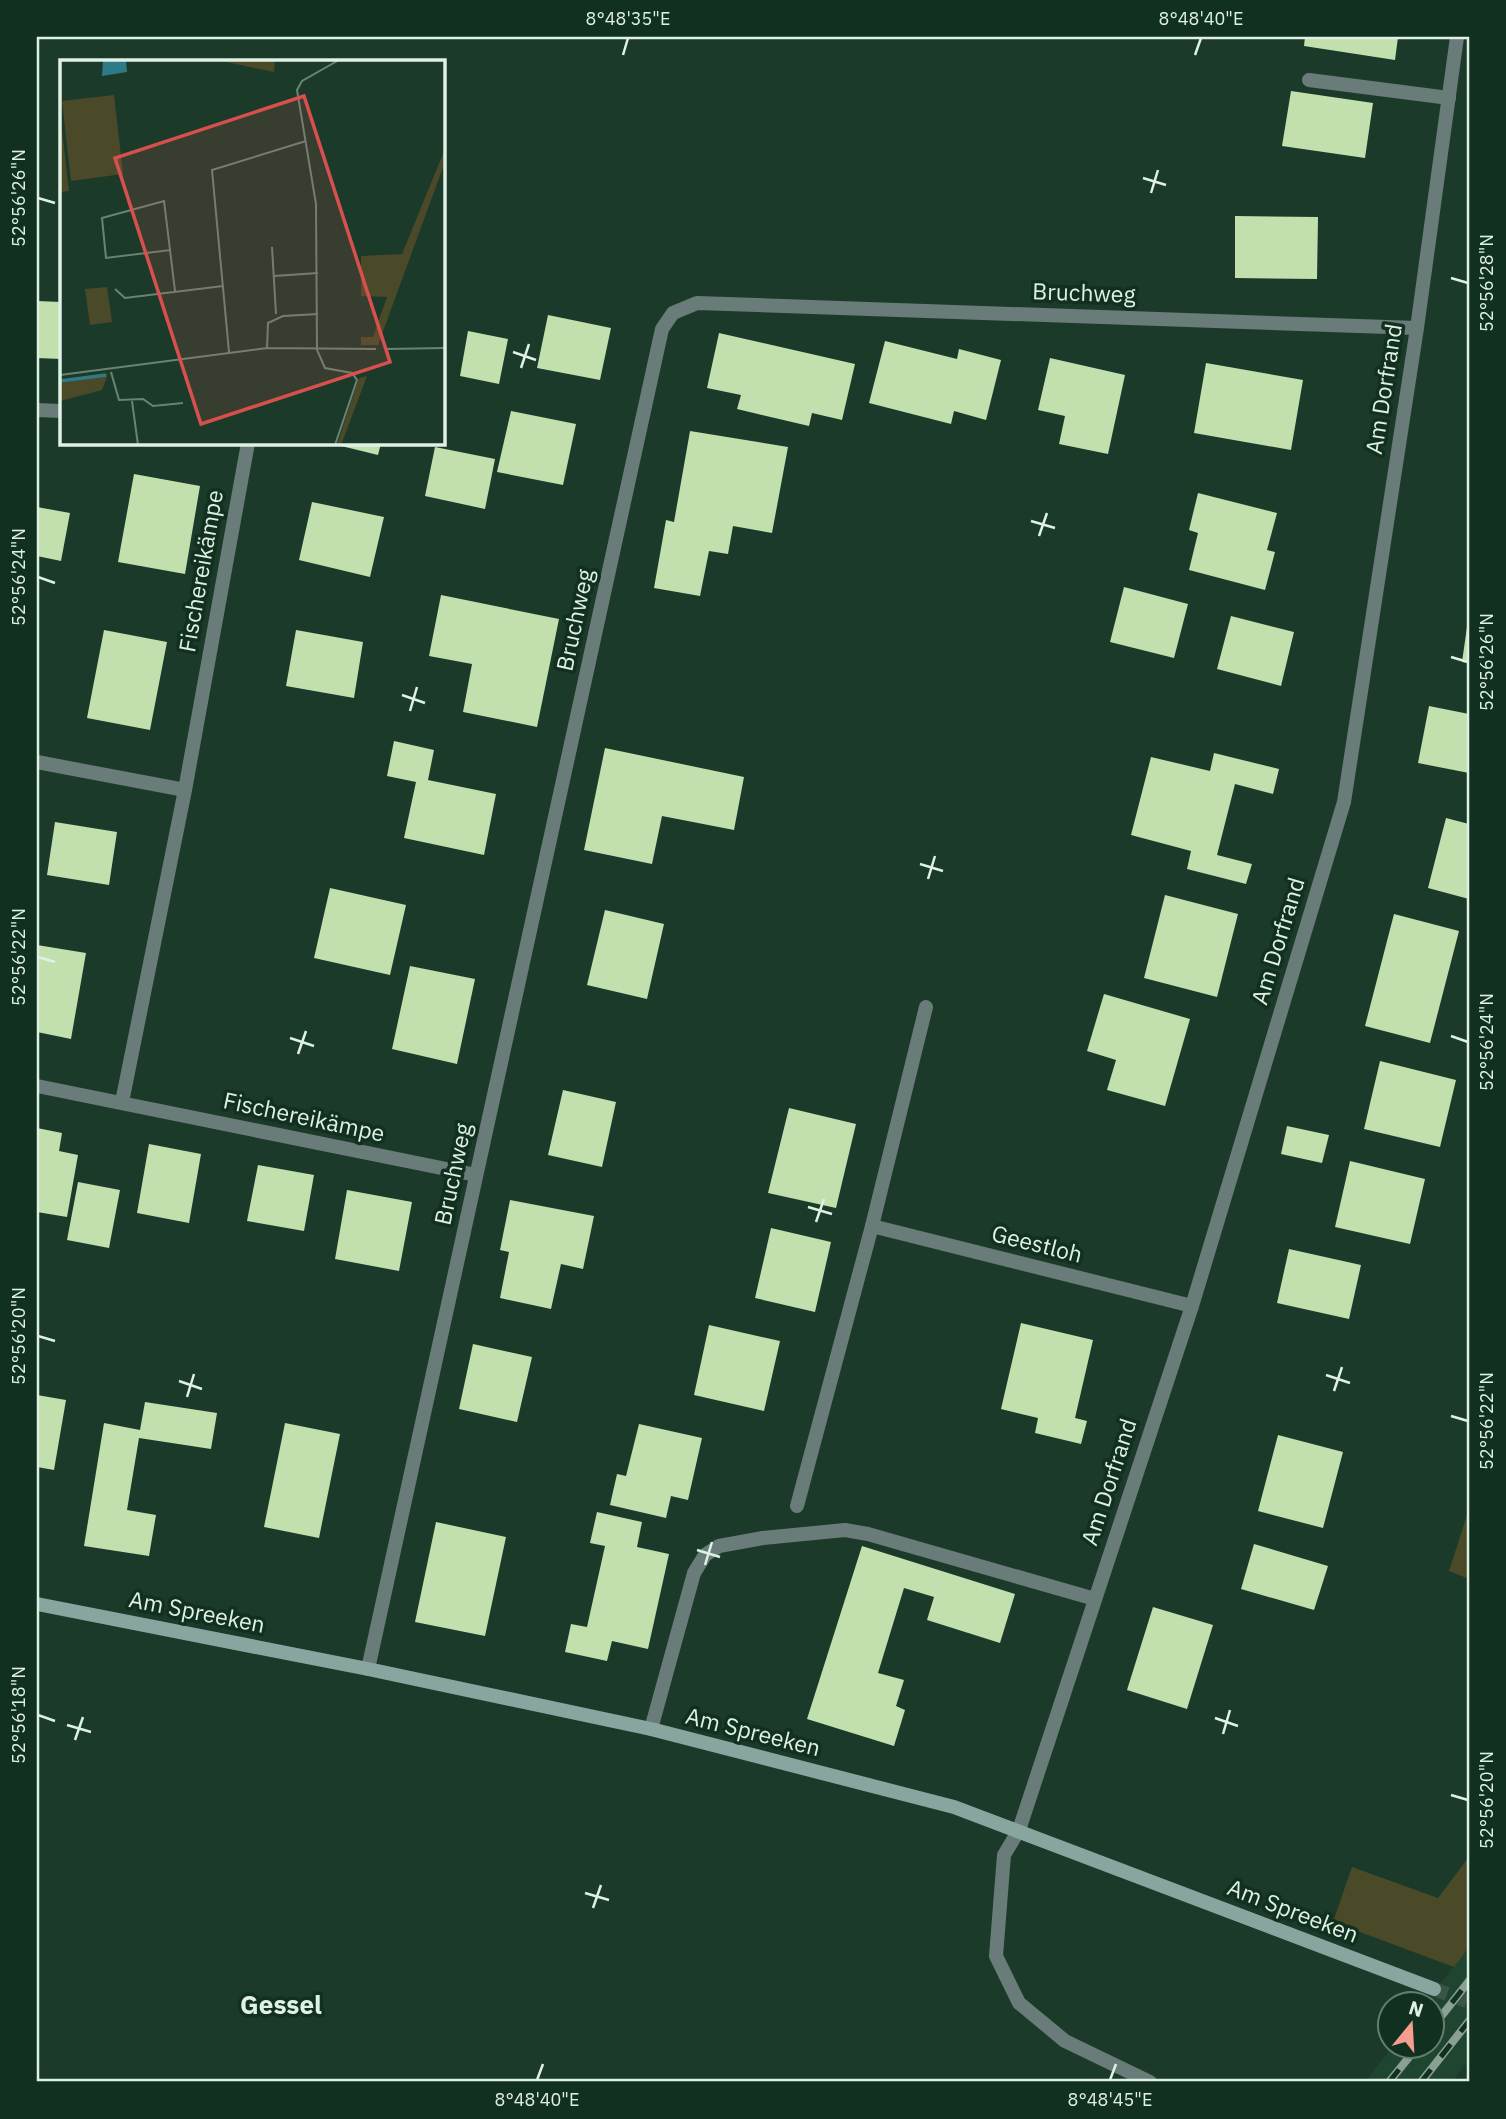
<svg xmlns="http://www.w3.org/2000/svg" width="1506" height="2119" font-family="'IBM Plex Sans',sans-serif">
<rect width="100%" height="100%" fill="#1c3a2a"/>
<!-- built -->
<path fill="#1f4531" d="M 1469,1947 L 1469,2060 L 1452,2082 L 1365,2082 L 1393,2046 L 1432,2046 L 1432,2004 L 1425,2003 Z"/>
<!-- green -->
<path fill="#4b4a28" d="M 1469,1509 L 1469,1579 L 1449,1571 Z
M 1469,1857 L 1469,1947 L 1454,1967 L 1333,1922 L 1352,1867 L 1438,1898 Z"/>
<!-- building -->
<path fill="#c2e0ad" d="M 1305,37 L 1398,37 L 1395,60 L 1304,46 Z
M 1291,91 L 1373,103 L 1365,158 L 1282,146 Z
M 1235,216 L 1318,217 L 1317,279 L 1235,278 Z
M 37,301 L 61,302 L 61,359 L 37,358 Z
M 548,315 L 611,328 L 600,380 L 537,368 Z
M 468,331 L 508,339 L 499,384 L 460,376 Z
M 719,333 L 855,364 L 842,420 L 812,413 L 809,426 L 737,409 L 741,395 L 707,388 Z
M 885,341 L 957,359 L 959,349 L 1001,360 L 986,420 L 954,411 L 951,424 L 869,403 Z
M 1050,358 L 1125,375 L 1108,454 L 1059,444 L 1065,416 L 1038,410 Z
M 1206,363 L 1303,380 L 1291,450 L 1194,433 Z
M 511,411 L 576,424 L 563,485 L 497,472 Z
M 690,431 L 788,447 L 772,533 L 733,526 L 728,554 L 709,551 L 700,596 L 654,588 L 666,520 L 674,522 Z
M 329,443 L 381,443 L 378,455 Z
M 435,447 L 495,459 L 485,509 L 425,496 Z
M 134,474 L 200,486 L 185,574 L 118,562 Z
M 1198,493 L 1277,513 L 1267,550 L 1275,552 L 1265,590 L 1189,570 L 1198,533 L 1189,530 Z
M 312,502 L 384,517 L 370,577 L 299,560 Z
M 37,507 L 70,513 L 61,561 L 37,556 Z
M 1124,587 L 1188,604 L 1174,658 L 1110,642 Z
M 441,595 L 559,619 L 537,727 L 463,712 L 472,664 L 429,656 Z
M 1231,616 L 1294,632 L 1281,686 L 1217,669 Z
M 1468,620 L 1469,621 L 1469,663 L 1462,662 Z
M 104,630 L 167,642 L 150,730 L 87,718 Z
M 296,630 L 363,642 L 354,698 L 286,686 Z
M 1429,706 L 1469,714 L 1469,773 L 1418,763 Z
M 394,741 L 434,750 L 428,780 L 496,794 L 484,855 L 404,838 L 416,782 L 387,776 Z
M 605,748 L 744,777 L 734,830 L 662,816 L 652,864 L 584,850 Z
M 1214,753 L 1279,769 L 1273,794 L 1235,784 L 1217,855 L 1252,864 L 1246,884 L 1187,869 L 1191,851 L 1131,835 L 1151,757 L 1210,771 Z
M 1446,818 L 1469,824 L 1469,899 L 1428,888 Z
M 55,822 L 117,832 L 109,885 L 47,875 Z
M 330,888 L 406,905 L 390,975 L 314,958 Z
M 1165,895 L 1238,914 L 1217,997 L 1144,978 Z
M 605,910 L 664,924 L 647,999 L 587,985 Z
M 1394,914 L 1459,931 L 1430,1043 L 1365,1026 Z
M 37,945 L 86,953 L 71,1039 L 37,1032 Z
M 410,966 L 475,979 L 457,1064 L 392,1049 Z
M 1104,994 L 1190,1019 L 1165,1106 L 1107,1090 L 1116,1060 L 1087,1051 Z
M 1380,1061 L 1456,1080 L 1440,1147 L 1364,1129 Z
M 563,1090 L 616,1102 L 602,1167 L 548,1155 Z
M 789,1108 L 856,1124 L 836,1208 L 768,1193 Z
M 1287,1126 L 1329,1135 L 1322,1163 L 1281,1154 Z
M 37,1128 L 62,1133 L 59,1151 L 78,1155 L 67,1217 L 37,1212 Z
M 149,1144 L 201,1154 L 189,1223 L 137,1213 Z
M 1350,1161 L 1425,1179 L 1410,1244 L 1335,1227 Z
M 258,1165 L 314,1175 L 304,1231 L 247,1221 Z
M 78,1182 L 120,1190 L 109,1248 L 67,1240 Z
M 347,1190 L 412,1202 L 399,1271 L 335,1259 Z
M 510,1200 L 594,1216 L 583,1269 L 561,1264 L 551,1309 L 500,1298 L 509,1252 L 500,1250 Z
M 771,1228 L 831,1242 L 815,1312 L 755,1298 Z
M 1289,1249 L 1361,1265 L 1349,1319 L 1277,1303 Z
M 1021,1323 L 1093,1340 L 1075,1418 L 1087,1421 L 1081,1444 L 1035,1433 L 1038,1418 L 1001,1409 Z
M 709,1325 L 780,1341 L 764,1411 L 694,1395 Z
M 473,1344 L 532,1357 L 517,1422 L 459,1409 Z
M 37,1395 L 66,1400 L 54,1470 L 37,1467 Z
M 145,1402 L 217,1413 L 211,1449 L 139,1438 L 127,1510 L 156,1515 L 149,1556 L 84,1546 L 104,1423 L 140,1430 Z
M 285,1423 L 340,1434 L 319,1538 L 264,1527 Z
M 639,1424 L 702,1438 L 688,1500 L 671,1496 L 666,1518 L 610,1505 L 617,1474 L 626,1476 Z
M 1278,1435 L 1343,1452 L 1323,1528 L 1258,1511 Z
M 597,1512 L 642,1522 L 637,1547 L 669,1554 L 648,1649 L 612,1641 L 607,1661 L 565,1652 L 571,1624 L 587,1627 L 605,1546 L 590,1543 Z
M 436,1522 L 506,1537 L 485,1636 L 415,1622 Z
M 1254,1544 L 1328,1566 L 1314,1610 L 1241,1589 Z
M 862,1546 L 1015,1594 L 1000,1643 L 927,1620 L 934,1597 L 904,1588 L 878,1673 L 904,1680 L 896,1706 L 905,1710 L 894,1746 L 807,1719 Z
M 1153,1607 L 1213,1625 L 1187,1709 L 1127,1690 Z"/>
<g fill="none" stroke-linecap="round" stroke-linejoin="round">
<!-- secondary-tunnel -->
<path stroke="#395546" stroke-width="14" stroke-dasharray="14 7" stroke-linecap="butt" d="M 1434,1989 L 1469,2002"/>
<!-- lane -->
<path stroke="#6a7c79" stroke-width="14" d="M 1309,80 L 1449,98
M 797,1506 L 872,1226 L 926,1007
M 651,1729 L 694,1573 L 705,1555 L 719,1546 L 763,1538 L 845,1530 L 868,1534 L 1095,1599"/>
<!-- street -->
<path stroke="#6a7c79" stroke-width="14" d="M 37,410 L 61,411
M 37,762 L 185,790
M 37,1086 L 476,1175
M 122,1102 L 185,790 L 248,443
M 872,1226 L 1192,1306
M 368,1669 L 662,329 L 673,313 L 697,303 L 1417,328
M 1150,2082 L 1065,2041 L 1019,2003 L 996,1956 L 1004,1855 L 1019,1830 L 1192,1306 L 1344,802 L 1417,328 L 1457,37"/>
<!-- secondary -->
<path stroke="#89a5a0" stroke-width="14" d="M 37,1604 L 368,1669 L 651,1729 L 954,1807 L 1434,1989"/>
<defs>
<path id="rail" d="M 1432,2028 L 1469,1981
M 1389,2082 L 1418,2046
M 1421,2082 L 1469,2021"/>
</defs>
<!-- rail casing -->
<use href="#rail" stroke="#89a093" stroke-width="8"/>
<!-- rail -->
<use href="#rail" stroke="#113020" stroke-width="5" stroke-dasharray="16" stroke-linecap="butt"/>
</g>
<!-- ticks -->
<path fill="none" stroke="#dff0e5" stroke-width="2.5" d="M 623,55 L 628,38M 1195,55 L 1201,38M 1143,178 L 1166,185M 1151,193 L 1158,170M 38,198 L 55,203M 1451,278 L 1468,283M 513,352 L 536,360M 521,368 L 529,344M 1031,521 L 1055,528M 1039,536 L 1047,513M 38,577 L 55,583M 1451,657 L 1468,662M 402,695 L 425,703M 410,711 L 417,687M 920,864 L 943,871M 928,879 L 935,856M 38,957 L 55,962M 1451,1036 L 1468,1042M 290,1038 L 314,1046M 298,1054 L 306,1031M 808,1207 L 832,1214M 816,1222 L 824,1199M 38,1336 L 55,1341M 1326,1375 L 1350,1383M 179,1381 L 202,1389M 1334,1391 L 1342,1367M 187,1397 L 194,1374M 1451,1416 L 1468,1421M 697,1550 L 720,1557M 705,1565 L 712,1542M 38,1715 L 55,1721M 1215,1718 L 1238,1726M 67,1725 L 91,1732M 1223,1734 L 1230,1710M 75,1740 L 83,1717M 1451,1795 L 1468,1800M 585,1893 L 609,1900M 593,1908 L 601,1885M 537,2080 L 543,2064M 1110,2080 L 1116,2064"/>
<g text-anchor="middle" stroke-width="7" stroke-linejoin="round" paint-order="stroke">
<!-- street labels -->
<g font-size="23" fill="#dff0e5" stroke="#113020">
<text transform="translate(1084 293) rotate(2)" y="8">Bruchweg</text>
<text transform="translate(1384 389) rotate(-81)" y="8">Am Dorfrand</text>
<text transform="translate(201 571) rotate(-80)" y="8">Fischereikämpe</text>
<text transform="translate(575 620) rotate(-78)" y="8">Bruchweg</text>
<text transform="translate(1278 941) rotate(-73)" y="8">Am Dorfrand</text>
<text transform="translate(304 1117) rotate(12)" y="8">Fischereikämpe</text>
<text transform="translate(453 1174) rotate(-78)" y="8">Bruchweg</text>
<text transform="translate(1037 1244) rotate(14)" y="8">Geestloh</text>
<text transform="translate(1109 1482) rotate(-72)" y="8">Am Dorfrand</text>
<text transform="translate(197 1612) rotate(11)" y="8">Am Spreeken</text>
<text transform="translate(753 1732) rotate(14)" y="8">Am Spreeken</text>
<text transform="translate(1293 1911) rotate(21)" y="8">Am Spreeken</text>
</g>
<!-- quarter labels -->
<g font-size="26" font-weight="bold" fill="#dff0e5" stroke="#113020">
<text x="281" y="2014">Gessel</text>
</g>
</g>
<!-- overview -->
<g transform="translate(60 60)">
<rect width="385" height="385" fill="#1c3a2a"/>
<path d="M 157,0 L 215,0 L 214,12 ZM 54,35 L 63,114 L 11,121 L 2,41 ZM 0,53 L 9,131 L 0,132 ZM 385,89 L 385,102 L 318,285 L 301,285 L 301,277 L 313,277 L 327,237 L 301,236 L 301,196 L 342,194 ZM 47,227 L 52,262 L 30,265 L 25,229 ZM 48,314 L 42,330 L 0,341 L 0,323 ZM 307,316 L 281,385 L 277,385 L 299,318 Z" fill="#4b4a28"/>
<path d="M 43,0 L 66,0 L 67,12 L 42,16 Z" fill="#2e7a87"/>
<path fill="none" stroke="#2e7a87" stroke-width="3.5" d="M 0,321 L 46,315"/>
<path fill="none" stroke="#6a8375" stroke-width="2" d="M 212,187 L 216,254M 110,190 L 104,141 L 42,158 L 46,198 L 110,190 L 115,231M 214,216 L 258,213M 55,229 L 65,238 L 163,226M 207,288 L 208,263 L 223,256 L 258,254M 326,289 L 385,288M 169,292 L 152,110 L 246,81M 51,312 L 59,340 L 83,339 L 93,346 L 123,343M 0,315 L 207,288 L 316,289M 72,341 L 78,385M 275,385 L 297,320 L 292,313 L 265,308 L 257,290 L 256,144 L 237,30 L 242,21 L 279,0"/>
<path fill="#d8504e" fill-opacity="0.15" stroke="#d8504e" stroke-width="3.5" d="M 244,36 L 330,302 L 141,364 L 55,98 Z"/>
<rect width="385" height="385" fill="none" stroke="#dff0e5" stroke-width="3.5"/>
</g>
<!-- border -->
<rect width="1506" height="2119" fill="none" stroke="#113020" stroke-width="77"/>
<!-- north arrow -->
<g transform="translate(1411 2025) rotate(18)"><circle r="33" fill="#113020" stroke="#637d6f" stroke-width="2"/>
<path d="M0-5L12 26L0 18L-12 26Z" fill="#f59d8f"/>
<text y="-10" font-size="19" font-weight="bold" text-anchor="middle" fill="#dff0e5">N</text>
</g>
<rect x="38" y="38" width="1430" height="2042" fill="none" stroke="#dff0e5" stroke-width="2.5"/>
<g font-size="18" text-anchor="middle" fill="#dff0e5">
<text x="628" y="25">8°48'35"E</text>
<text x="1201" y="25">8°48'40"E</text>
<text transform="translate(19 198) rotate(-90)" y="6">52°56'26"N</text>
<text transform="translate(1487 283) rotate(-90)" y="6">52°56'28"N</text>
<text transform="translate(19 577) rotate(-90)" y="6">52°56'24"N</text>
<text transform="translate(1487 662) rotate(-90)" y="6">52°56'26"N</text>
<text transform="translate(19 957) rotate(-90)" y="6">52°56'22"N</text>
<text transform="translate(1487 1042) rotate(-90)" y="6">52°56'24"N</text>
<text transform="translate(19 1336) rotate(-90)" y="6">52°56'20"N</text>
<text transform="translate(1487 1421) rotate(-90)" y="6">52°56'22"N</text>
<text transform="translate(19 1715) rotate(-90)" y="6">52°56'18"N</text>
<text transform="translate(1487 1800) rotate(-90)" y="6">52°56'20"N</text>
<text x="537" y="2106">8°48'40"E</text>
<text x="1110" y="2106">8°48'45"E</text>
</g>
</svg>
